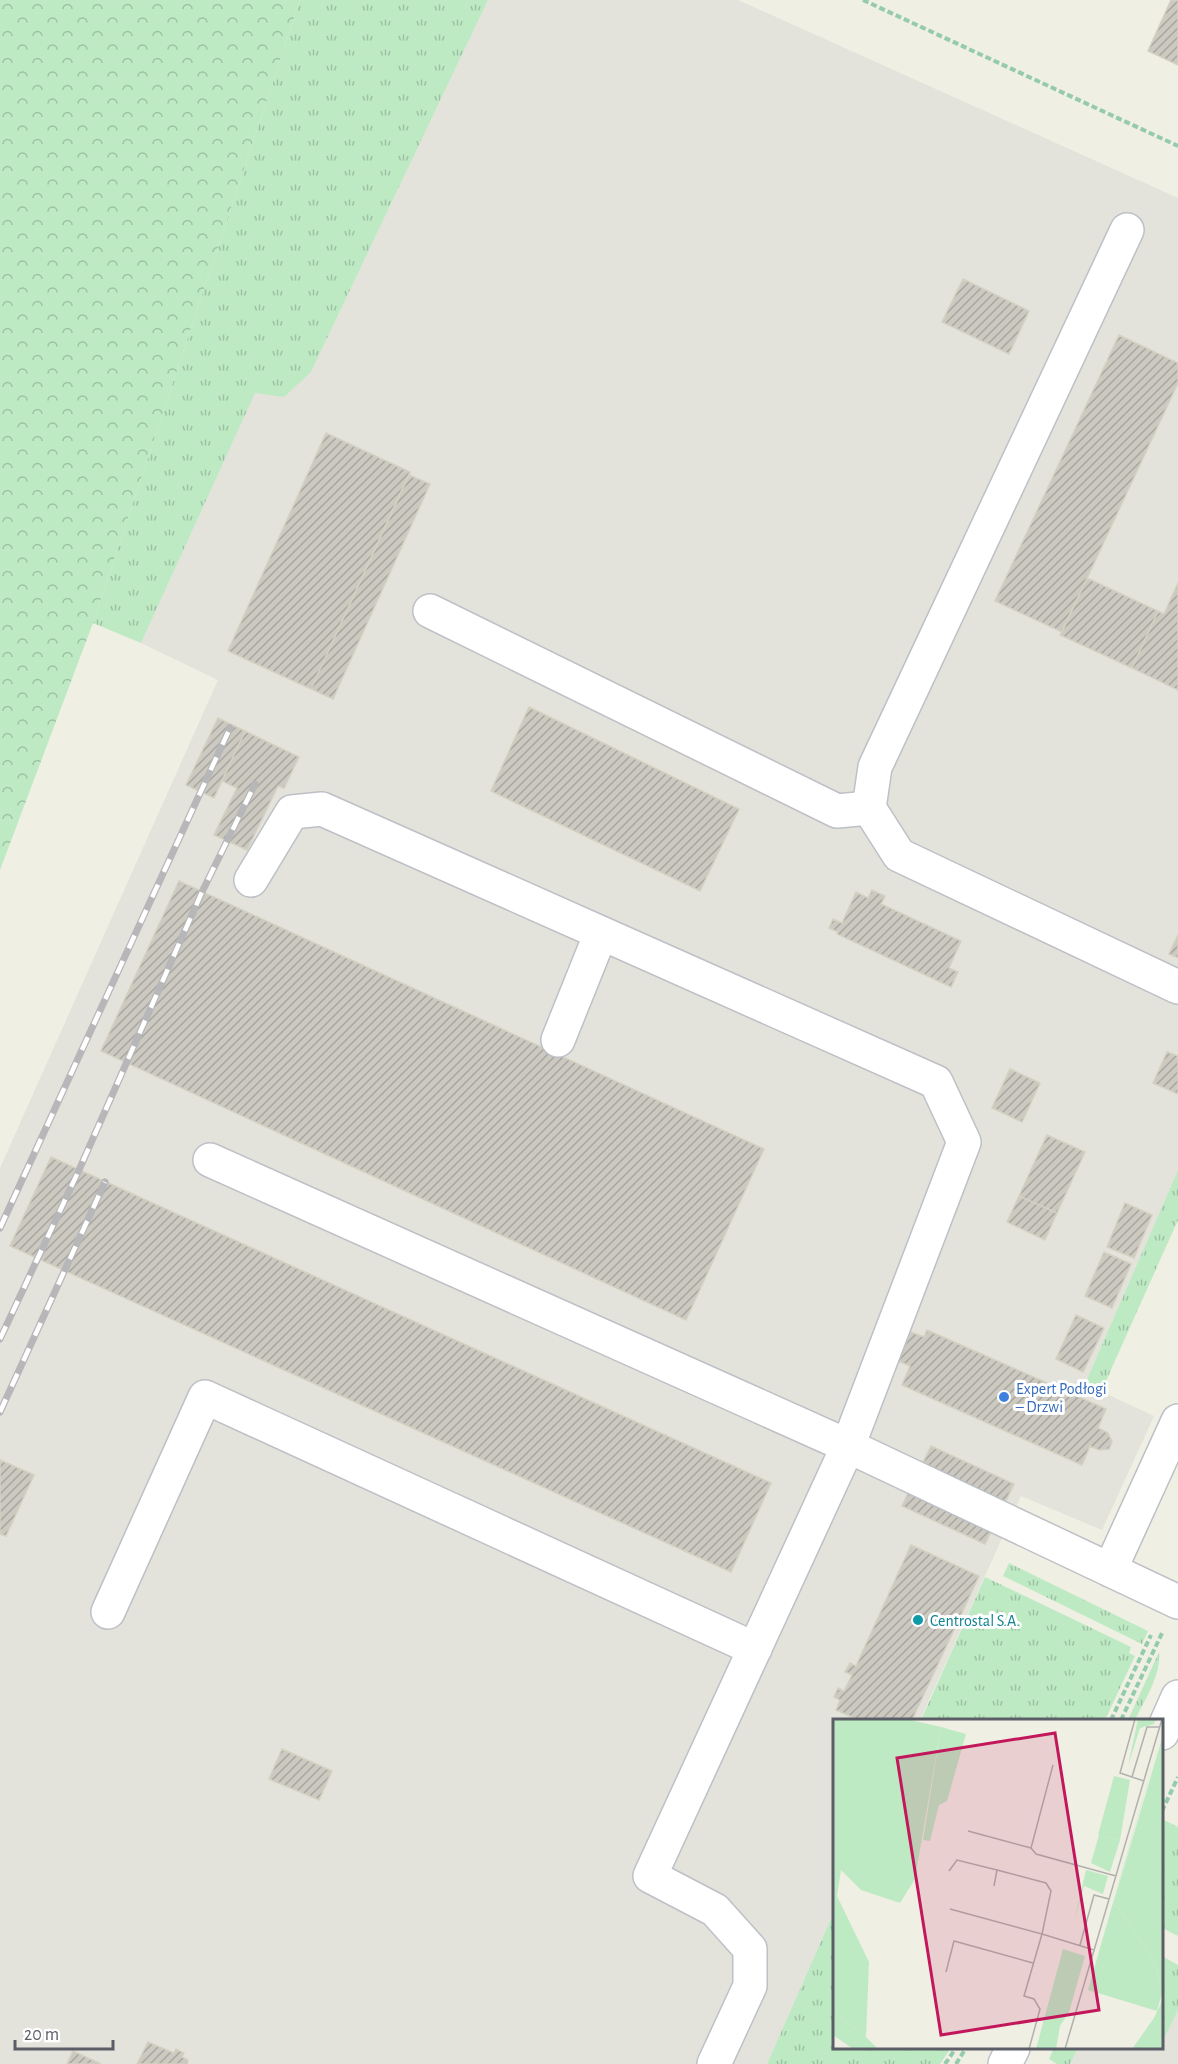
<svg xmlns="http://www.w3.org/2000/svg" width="1178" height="2064" font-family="'Alegreya Sans',sans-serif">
<defs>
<pattern id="grass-tufts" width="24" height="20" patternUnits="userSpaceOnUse" patternTransform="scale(1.5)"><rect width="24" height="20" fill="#bdeac3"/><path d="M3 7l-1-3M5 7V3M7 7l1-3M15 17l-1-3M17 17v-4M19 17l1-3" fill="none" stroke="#9dc1a2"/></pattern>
<pattern id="forest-crowns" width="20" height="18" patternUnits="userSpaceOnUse" patternTransform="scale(1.5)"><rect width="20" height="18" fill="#bdeac3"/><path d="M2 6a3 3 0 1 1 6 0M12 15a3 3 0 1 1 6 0" fill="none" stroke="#9dc1a2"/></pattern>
<pattern id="building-hatch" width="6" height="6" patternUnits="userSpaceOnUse" patternTransform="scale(1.5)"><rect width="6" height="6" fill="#cbc9c0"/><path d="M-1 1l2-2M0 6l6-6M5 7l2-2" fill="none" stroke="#a8a6a0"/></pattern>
</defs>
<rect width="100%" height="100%" fill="#f0efe3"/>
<!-- industrial -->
<path fill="#e3e2db" d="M 488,0 L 738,0 L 1178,198 L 1178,1170 L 1085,1384 L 1154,1416 L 1102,1530 L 1021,1496 L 920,1720 L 834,1720 L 834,1912 L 767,2064 L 0,2064 L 0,1168 L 218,680 L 141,643 L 255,392 L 311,372 Z
M 1178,2010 L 1178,2064 L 1070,2064 L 1078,2048 L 1162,2048 L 1162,2043 Z"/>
<!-- grass -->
<path fill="url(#grass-tufts)" d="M 300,0 L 488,0 L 311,372 L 284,397 L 255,393 L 141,643 L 93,623 Z
M 1178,1170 L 1178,1220 L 1101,1392 L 1085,1384 Z
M 1009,1563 L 1148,1631 L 1142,1644 L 1003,1576 Z
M 985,1577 L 1131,1647 L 1129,1653 L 1135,1656 L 1105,1720 L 921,1720 Z
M 1159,1652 C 1161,1676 1145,1699 1135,1720 L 1128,1720 Z
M 1162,1819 L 1178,1827 L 1178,1936 L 1162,1928 Z
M 834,1912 L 834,2048 L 951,2048 L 940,2064 L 767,2064 Z
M 1162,1956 L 1178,1965 L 1178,2010 L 1162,2043 Z
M 1054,2048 L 1078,2048 L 1070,2064 L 1057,2064 L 1049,2059 Z"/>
<!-- forest -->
<path fill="url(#forest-crowns)" d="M 0,0 L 300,0 L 93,623 L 0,870 Z"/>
<!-- building -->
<path fill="url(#building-hatch)" stroke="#d5d1c1" stroke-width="1.5" d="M 1171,0 L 1178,0 L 1178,65 L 1148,51 Z
M 963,279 L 1029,311 L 1009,354 L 942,322 Z
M 1119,335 L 1178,363 L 1178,383 L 1062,632 L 995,601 Z
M 326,433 L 410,472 L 311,689 L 228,651 Z
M 409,475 L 430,484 L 333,699 L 311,689 Z
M 1087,578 L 1158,611 L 1132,668 L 1060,635 Z
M 1178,583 L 1178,690 L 1132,668 L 1158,611 L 1164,614 Z
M 529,707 L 739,809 L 700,891 L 491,791 Z
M 218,718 L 245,731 L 214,798 L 186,785 Z
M 245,731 L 299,757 L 284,788 L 278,786 L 247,850 L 214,835 L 237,788 L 222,781 Z
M 179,881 L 764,1149 L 686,1320 L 101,1051 Z
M 872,890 L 885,896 L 881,904 L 961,941 L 949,968 L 958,972 L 951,987 L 837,934 L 838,932 L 829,928 L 833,919 L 842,923 L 856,892 L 868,898 Z
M 1178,935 L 1178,958 L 1169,954 Z
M 1167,1052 L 1178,1056 L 1178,1094 L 1153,1083 Z
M 1010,1069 L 1040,1083 L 1022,1122 L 992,1108 Z
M 1047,1135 L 1085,1152 L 1057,1213 L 1019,1196 Z
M 51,1157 L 771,1483 L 731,1572 L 10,1246 Z
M 1019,1196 L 1057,1213 L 1045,1240 L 1007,1222 Z
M 1125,1203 L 1152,1215 L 1134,1258 L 1107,1247 Z
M 1104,1252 L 1131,1264 L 1112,1308 L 1085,1296 Z
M 1076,1315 L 1104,1328 L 1083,1372 L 1056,1359 Z
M 927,1330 L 1106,1409 L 1098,1428 L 1108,1433 L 1112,1442 L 1109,1449 L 1099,1450 L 1090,1446 L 1082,1465 L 902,1385 L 910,1366 L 898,1361 L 911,1332 L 924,1337 Z
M 931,1446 L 1014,1484 L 985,1544 L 902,1506 Z
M 0,1460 L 34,1475 L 6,1536 L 0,1534 Z
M 911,1545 L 979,1576 L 912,1720 L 859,1720 L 836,1710 L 840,1700 L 834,1697 L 838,1688 L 844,1691 L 852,1675 L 845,1672 L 850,1663 L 856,1666 Z
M 282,1749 L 332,1771 L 319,1800 L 269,1779 Z
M 148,2042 L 174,2053 L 176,2049 L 184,2053 L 182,2057 L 188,2060 L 187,2064 L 137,2064 Z
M 73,2051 L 101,2064 L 67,2064 Z"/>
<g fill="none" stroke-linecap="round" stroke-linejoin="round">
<defs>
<path id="minor" d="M 1127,230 L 875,767 L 869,808 L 899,855 L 1178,987
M 430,611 L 837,811 L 869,808
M 251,880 L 292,812 L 322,809 L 601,933
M 558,1040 L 601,933 L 936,1082 L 964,1142 L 848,1446 L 1178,1602
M 210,1160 L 848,1446 L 650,1876 L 715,1910 L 750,1949 L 750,1986 L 714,2064
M 1110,1570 L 1178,1421
M 108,1612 L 205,1397 L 755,1649
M 1162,1733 L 1178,1697
M 1005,2064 L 1013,2048"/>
</defs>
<!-- minor casing -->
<use href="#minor" stroke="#bdc0c6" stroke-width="36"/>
<!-- path -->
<path stroke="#95cbad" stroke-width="4" stroke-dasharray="6 3" stroke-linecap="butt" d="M 863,0 L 1178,146
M 1111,1720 L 1151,1635
M 1121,1720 L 1163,1631
M 1162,1811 L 1178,1777
M 945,2064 L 956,2048
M 956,2064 L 966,2048"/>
<!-- minor -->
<use href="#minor" stroke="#fff" stroke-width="33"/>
<defs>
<path id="rail" d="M 0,1228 L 230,728
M 0,1339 L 79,1170 L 202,892 L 255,784
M 0,1412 L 105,1182"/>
</defs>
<!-- rail casing -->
<use href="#rail" stroke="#b7b7b9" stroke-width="7"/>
<!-- rail -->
<use href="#rail" stroke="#fff" stroke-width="4.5" stroke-dasharray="14" stroke-linecap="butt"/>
</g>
<!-- markers -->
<circle fill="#3f7fe0" stroke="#fff" stroke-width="2" cx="1004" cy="1397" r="6"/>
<circle fill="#0f9aa8" stroke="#fff" stroke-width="2" cx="918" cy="1620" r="6"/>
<g text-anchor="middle" stroke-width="6" stroke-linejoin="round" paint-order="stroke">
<!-- shop labels -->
<g font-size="16" fill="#366cbe" stroke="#fff" text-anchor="start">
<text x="1016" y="1394">Expert Podłogi<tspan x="1016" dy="18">– Drzwi</tspan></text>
</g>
<!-- culture labels -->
<g font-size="16" fill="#0d838f" stroke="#fff" text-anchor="start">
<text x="930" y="1626">Centrostal S.A.</text>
</g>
</g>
<!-- overview -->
<g transform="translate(833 1719)">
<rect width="330" height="330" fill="#f0efe3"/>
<path d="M 305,0 L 323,0 L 321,5 L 307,9 L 295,47 ZM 108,8 L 133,15 L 114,82 L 106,86 L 97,122 L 90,121 ZM 330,9 L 280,186 L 286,189 L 320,240 L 330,271 L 324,292 L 255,271 ZM 266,116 L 287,121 L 277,153 L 258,144 ZM 253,151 L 275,157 L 270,175 L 251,167 L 241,203 ZM 230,230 L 252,237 L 236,293 L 227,307 L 223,330 L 203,330 ZM 0,292 L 33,318 L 45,330 L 20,330 L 0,316 Z" fill="#bdeac3"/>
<path d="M 0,0 L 73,0 L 108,8 L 82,160 L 67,184 L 28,171 L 8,151 L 4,177 L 36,243 L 33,318 L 0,292 ZM 330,16 L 330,271 L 320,240 L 286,189 L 280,186 ZM 281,57 L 297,61 L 287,121 L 265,116 ZM 330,280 L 330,330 L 299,330 L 321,299 Z" fill="#bdeac3"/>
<path fill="none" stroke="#b0b1ad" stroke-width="1.5" d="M 302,0 L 287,54 L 311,62M 220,46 L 198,129 L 203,135 L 283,157M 299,58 L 314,8 L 326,8M 135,112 L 198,129M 116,152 L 124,141 L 164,151M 161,167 L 164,151 L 213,164 L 218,172 L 209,215 L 261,231M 117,190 L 209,215 L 191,277 L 201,280 L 207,290 L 196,330M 247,226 L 261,176 L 276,180M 113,253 L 121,222 L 200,244M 232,330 L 329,0"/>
<path fill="#c2185b" fill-opacity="0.15" stroke="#c2185b" stroke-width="3" d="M 222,14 L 266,291 L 108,316 L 64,39 Z"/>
<rect width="330" height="330" fill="none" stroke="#5b5e66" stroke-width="3"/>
</g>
<!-- scale -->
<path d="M15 2040v9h98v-9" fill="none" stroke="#5b5e66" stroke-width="3"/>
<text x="24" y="2040" font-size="18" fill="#5b5e66" stroke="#ffffff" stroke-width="4.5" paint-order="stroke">20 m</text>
</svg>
